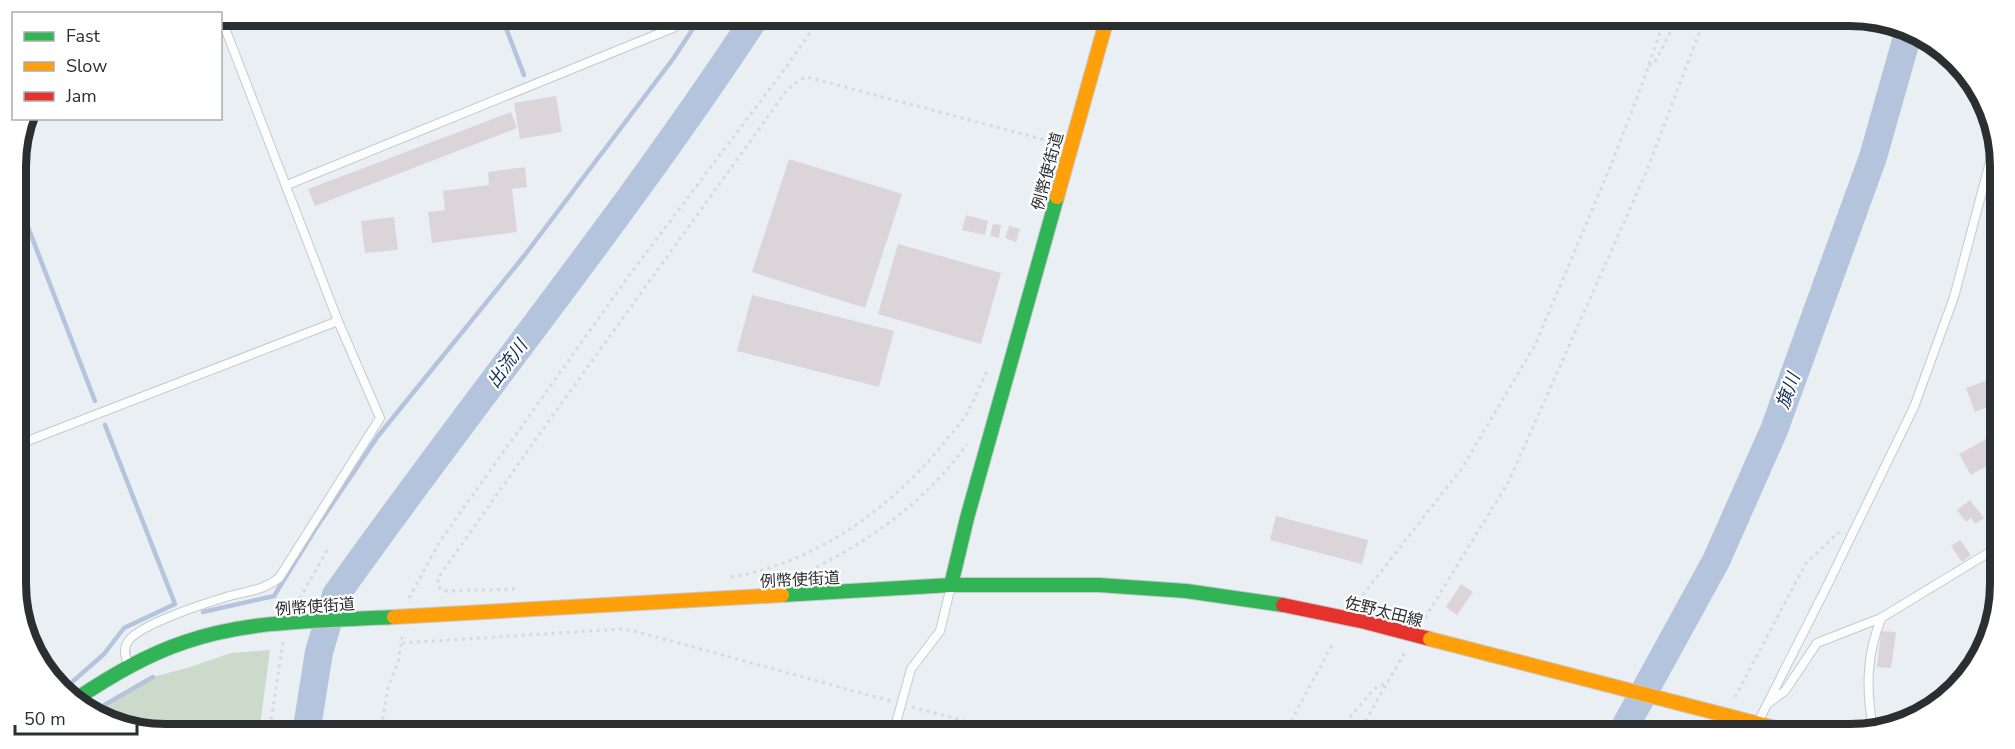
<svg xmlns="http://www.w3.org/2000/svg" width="2015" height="749" font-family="'Nunito Sans','Noto Sans JP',sans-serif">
<rect width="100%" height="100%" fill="#eaeff4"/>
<!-- green -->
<path fill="#ccdacb" d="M 270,650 L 259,734 L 165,734 L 117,726 L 94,711 L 153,677 L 190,667 L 231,653 Z"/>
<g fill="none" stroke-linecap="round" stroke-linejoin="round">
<!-- stream -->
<path stroke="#b4c4dc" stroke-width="4.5" d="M 501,15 L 524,75
M 16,196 L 95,401
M 203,612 L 274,596 L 316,528 L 378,436 L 524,256 L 673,59 L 702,15
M 63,690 L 104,654 L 124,628 L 175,604 L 105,425
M 94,711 L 153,677"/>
<!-- river -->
<path stroke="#b4c4dc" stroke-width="28" d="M 306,734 L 319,652 L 336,595 C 474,400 626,215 757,15
M 1621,734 L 1716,561 L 1774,430 L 1873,157 L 1909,30"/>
</g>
<!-- building -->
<path fill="#dbd5da" d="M 556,96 L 562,132 L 520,139 L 514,103 Z
M 511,112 L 517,128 L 315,206 L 308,189 Z
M 789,159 L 902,194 L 865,308 L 752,272 Z
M 525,167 L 527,187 L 512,189 L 517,232 L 432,243 L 428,212 L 445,210 L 443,191 L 489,185 L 488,172 Z
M 966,215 L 988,221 L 985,235 L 962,230 Z
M 394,217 L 398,250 L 365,253 L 361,221 Z
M 993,224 L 1001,225 L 999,238 L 990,236 Z
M 1009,226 L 1020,229 L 1016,242 L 1005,238 Z
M 898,244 L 1001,273 L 981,344 L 878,314 Z
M 752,295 L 894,331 L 879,387 L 737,351 Z
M 1996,377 L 1995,404 L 1975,412 L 1966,388 Z
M 1988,438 L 1995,451 L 1994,462 L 1971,475 L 1959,454 Z
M 1970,500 L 1984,518 L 1975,524 L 1971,518 L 1966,522 L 1957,510 Z
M 1276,516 L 1368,540 L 1362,564 L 1270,540 Z
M 1960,540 L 1971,555 L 1962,562 L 1951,546 Z
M 1461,584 L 1473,592 L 1457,615 L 1446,607 Z
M 1881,631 L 1896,632 L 1891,668 L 1877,667 Z"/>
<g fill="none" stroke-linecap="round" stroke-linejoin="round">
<defs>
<path id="lane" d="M 287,185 L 675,27 L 685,15
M 17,445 L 338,321
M 128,665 C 126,658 123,650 127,643 C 135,626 203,604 223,598 C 244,591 261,592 279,578 L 380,418 L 338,321 L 220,15
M 1770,702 L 1785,691 L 1817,643 L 1881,618 L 1993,550
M 1873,729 C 1866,690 1866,653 1882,617
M 893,734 L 911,669 L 940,631 L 951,586
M 1752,734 L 1826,588 L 1914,407 L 1954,297 L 1996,139"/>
<path id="fast" d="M 951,585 L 967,518 L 1057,197
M 782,595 L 951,585 L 1099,585 L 1186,591 L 1283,605
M 76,699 C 111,676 146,655 185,642 C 252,619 325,621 394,617"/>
<path id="slow" d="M 1057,197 L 1108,15
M 394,617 L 782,595
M 1744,720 L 1799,734"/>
<path id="jam" d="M 1283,605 L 1365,622 L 1430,639"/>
</defs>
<!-- lane casing -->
<use href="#lane" stroke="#c6c9cd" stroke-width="10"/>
<!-- fast casing -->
<use href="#fast" stroke="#c6c9cd" stroke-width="16"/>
<!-- slow casing -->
<use href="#slow" stroke="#c6c9cd" stroke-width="16"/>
<!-- jam casing -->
<use href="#jam" stroke="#c6c9cd" stroke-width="16"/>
<!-- path -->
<path stroke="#d8d9da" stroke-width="3" stroke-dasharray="3 4.5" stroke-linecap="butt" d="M 1649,66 L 1655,62 L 1679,15
M 803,574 C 868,542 925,503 967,444
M 731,577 C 815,564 896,505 947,439 C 954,431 962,422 967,413 C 974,400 980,385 987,371
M 515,589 L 443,591 L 438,586 L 438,578 L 546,425 L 787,90 L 801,79 L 807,77 L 1053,142
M 409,598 L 440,541 L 628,277 L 787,66 L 822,15
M 1358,601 L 1462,468 L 1535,345 L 1611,165 L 1643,82 L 1666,15
M 296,605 L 329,547
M 1425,618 L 1509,481 L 1645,175 L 1706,15
M 402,643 L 621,629 L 638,632 L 891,701
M 1735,697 L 1806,563 L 1839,532
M 912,707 L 1014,734
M 269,734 L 283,642
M 380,734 L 388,687 L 398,663 L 402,637
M 1284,734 L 1332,645
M 1335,734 L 1374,689 L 1385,683
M 1358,734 L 1405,652"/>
<!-- lane -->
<use href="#lane" stroke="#fcfdfd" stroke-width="8"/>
<!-- fast -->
<use href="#fast" stroke="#30b455" stroke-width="14"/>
<!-- slow -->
<use href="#slow" stroke="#ff9f0a" stroke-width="14"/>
<!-- jam -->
<use href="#jam" stroke="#e5322d" stroke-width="14"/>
<defs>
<path id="slow-bridge" d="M 1430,639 L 1744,720"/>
</defs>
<!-- slow-bridge casing -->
<use href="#slow-bridge" stroke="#c6c9cd" stroke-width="16" stroke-linecap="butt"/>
<!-- slow-bridge -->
<use href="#slow-bridge" stroke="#ff9f0a" stroke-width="14"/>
</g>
<g text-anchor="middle" stroke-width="4.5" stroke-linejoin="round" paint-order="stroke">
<!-- street labels -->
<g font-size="16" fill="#2c2f32" stroke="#fff">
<text transform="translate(1047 171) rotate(-75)" y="6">例幣使街道</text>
<text transform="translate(800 579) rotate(-3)" y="6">例幣使街道</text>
<text transform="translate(315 606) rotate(-4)" y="6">例幣使街道</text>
<text transform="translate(1384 611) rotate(14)" y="6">佐野太田線</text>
</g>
<!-- water labels -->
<g font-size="18" font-style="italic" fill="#152e58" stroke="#fff">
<text transform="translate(507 364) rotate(-54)" y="6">出流川</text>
<text transform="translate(1788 391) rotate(-70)" y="6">旗川</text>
</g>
</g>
<!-- crop -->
<path d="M0 0H2015V749H0ZM166 26H1850A140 140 0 0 1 1990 166V584A140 140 0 0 1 1850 724H166A140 140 0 0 1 26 584V166A140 140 0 0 1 166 26Z" fill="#fff" fill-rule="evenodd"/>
<path fill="none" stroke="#2c2f32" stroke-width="8" d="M166 26H1850A140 140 0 0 1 1990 166V584A140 140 0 0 1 1850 724H166A140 140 0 0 1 26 584V166A140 140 0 0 1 166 26Z"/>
<!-- legend -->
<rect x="12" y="12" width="210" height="108" fill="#ffffff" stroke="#abacad" stroke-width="1.5"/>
<rect x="24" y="32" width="30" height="9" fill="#30b455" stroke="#abacad" stroke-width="1.5"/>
<text x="66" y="42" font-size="18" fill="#2c2f32">Fast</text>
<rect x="24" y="62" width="30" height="9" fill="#ff9f0a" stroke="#abacad" stroke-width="1.5"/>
<text x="66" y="72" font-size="18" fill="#2c2f32">Slow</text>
<rect x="24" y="92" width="30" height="9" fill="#e5322d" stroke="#abacad" stroke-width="1.5"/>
<text x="66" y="102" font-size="18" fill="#2c2f32">Jam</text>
<!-- scale -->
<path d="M15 725v9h122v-9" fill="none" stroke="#2c2f32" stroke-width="3"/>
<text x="24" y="725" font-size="18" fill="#2c2f32" stroke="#ffffff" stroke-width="4.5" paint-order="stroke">50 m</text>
</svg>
